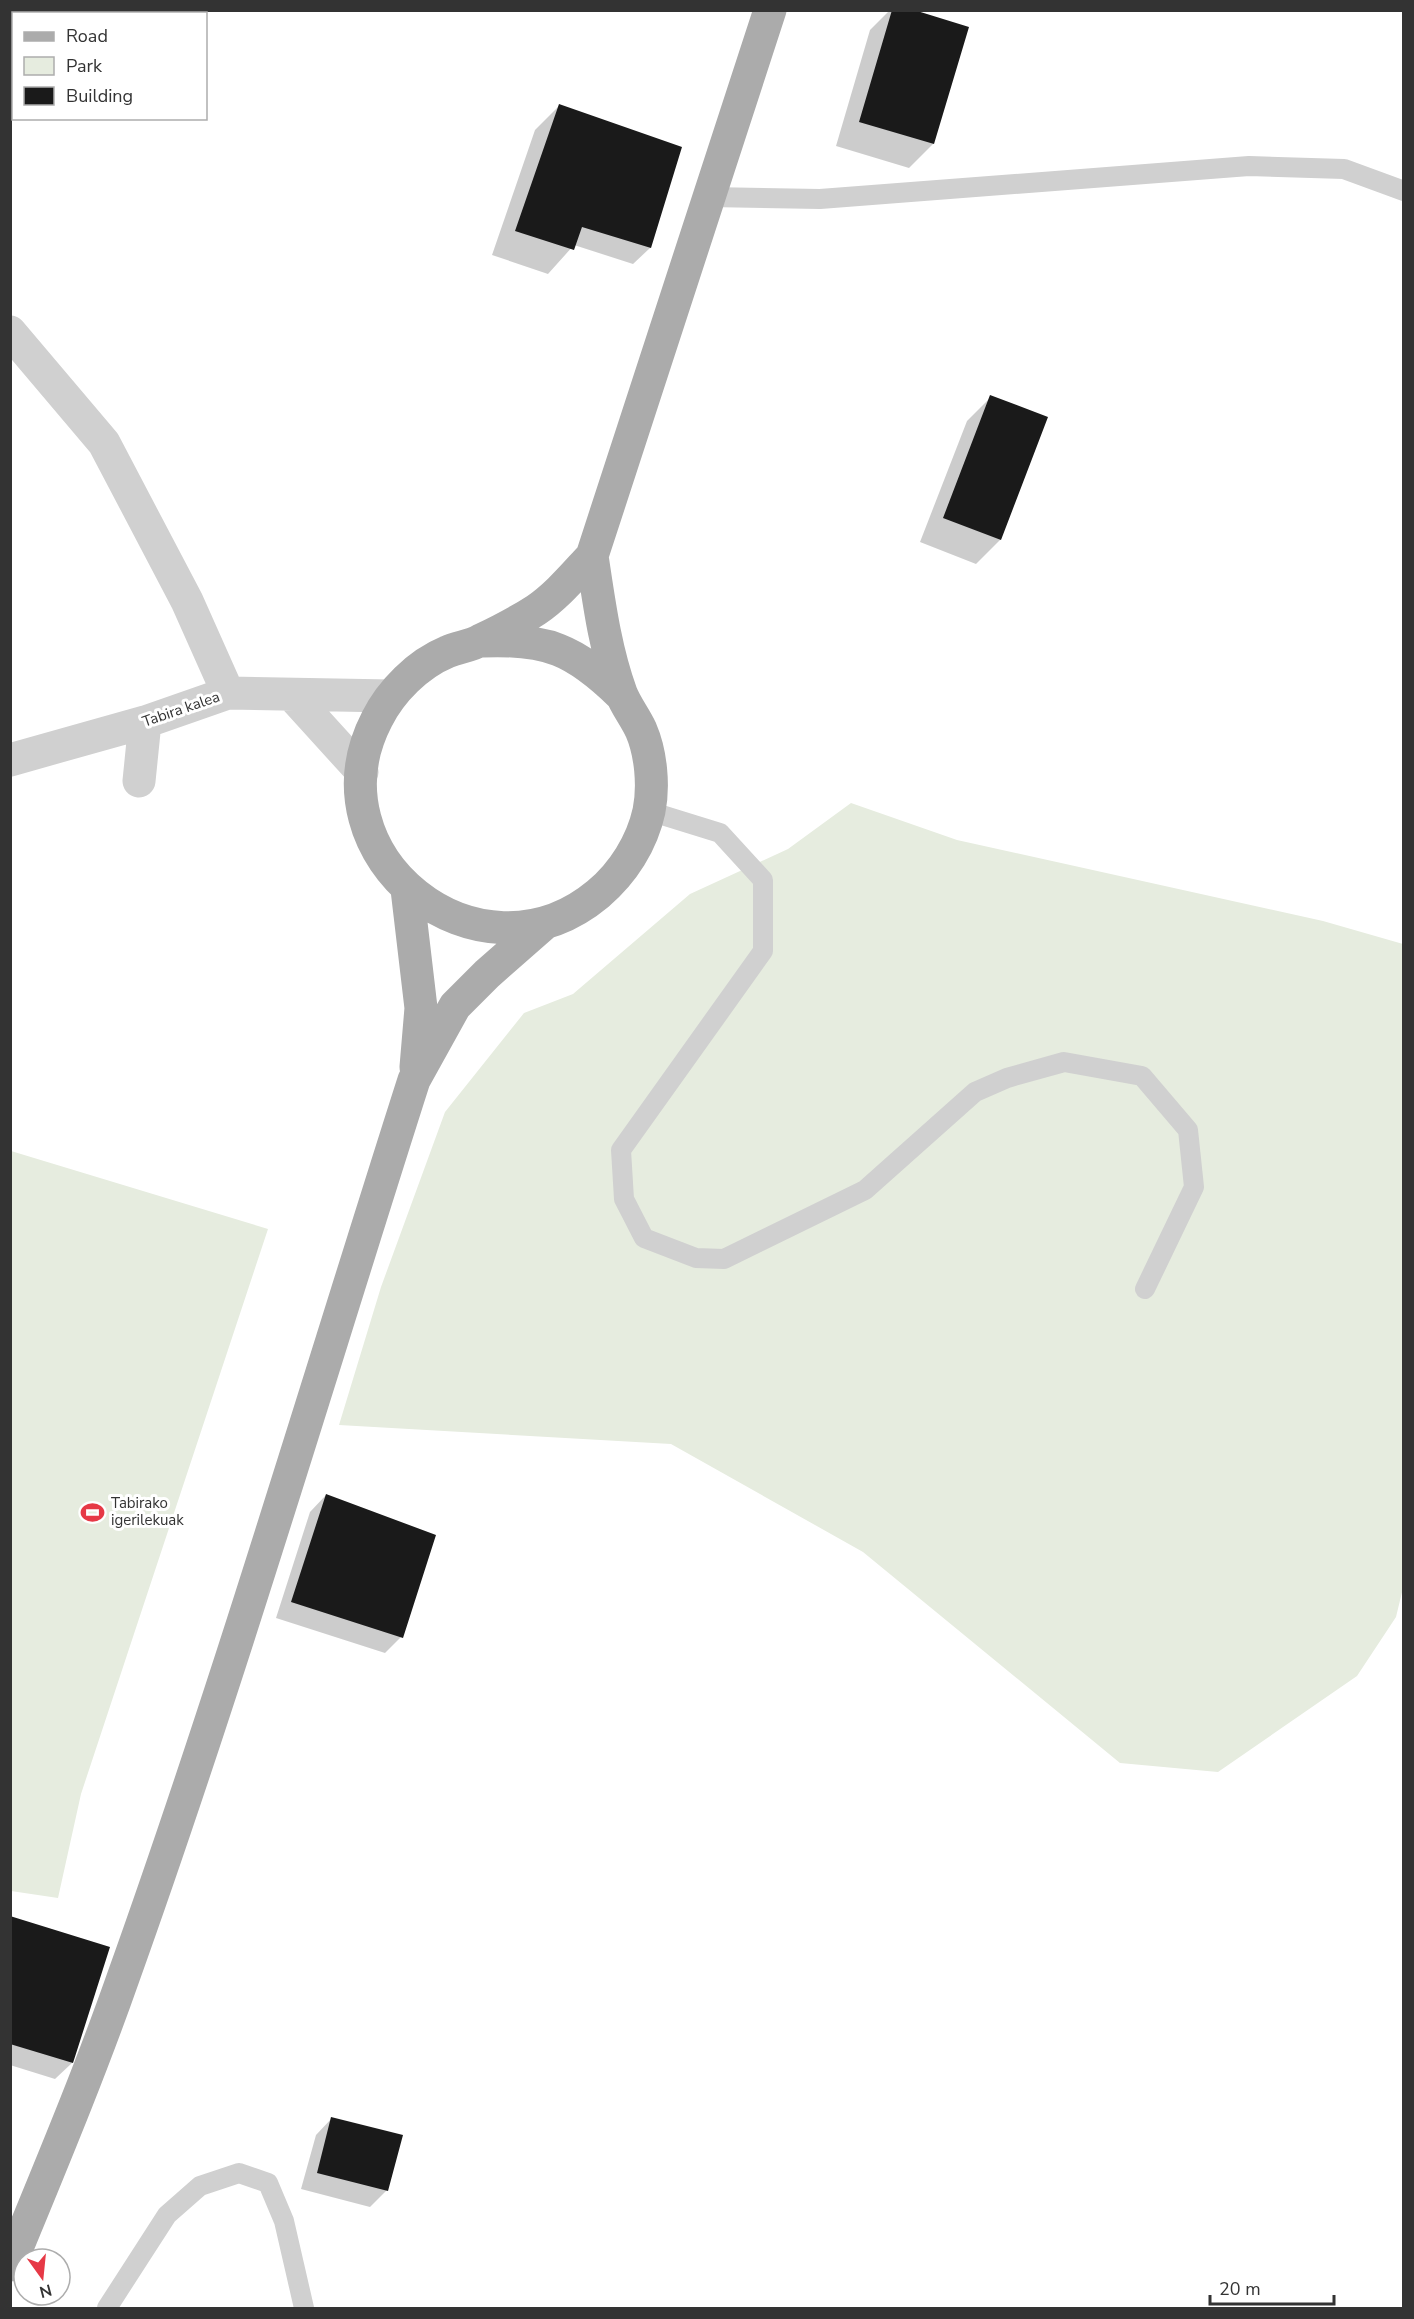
<svg xmlns="http://www.w3.org/2000/svg" width="1414" height="2319" font-family="'Nunito Sans',sans-serif">
<rect width="100%" height="100%" fill="#fff"/>
<!-- green -->
<path fill="#e6ecdf" d="M 851,803 L 957,840 L 1323,921 L 1403,944 L 1403,1588 L 1396,1617 L 1357,1676 L 1218,1772 L 1120,1763 L 863,1552 L 671,1444 L 339,1425 L 381,1287 L 445,1112 L 524,1013 L 573,994 L 690,894 L 788,849 Z
M 11,1151 L 268,1229 L 81,1794 L 58,1898 L 11,1891 Z"/>
<!-- shadow -->
<path fill="#0003" d="M 890,10 L 908,10 L 933,144 L 909,168 L 836,146 L 870,30 Z
M 559,106 L 681,148 L 650,248 L 633,264 L 574,245 L 548,274 L 492,255 L 535,130 Z
M 991,397 L 1000,540 L 976,564 L 920,542 L 967,421 Z
M 326,1495 L 401,1637 L 385,1653 L 276,1618 L 310,1512 Z
M 10,1917 L 72,2063 L 55,2079 L 10,2065 Z
M 332,2118 L 387,2190 L 370,2207 L 301,2189 L 316,2135 Z"/>
<!-- building -->
<path fill="#1a1a1a" d="M 892,10 L 914,10 L 969,27 L 934,144 L 859,122 Z
M 559,104 L 682,147 L 651,248 L 582,227 L 574,250 L 515,231 Z
M 990,395 L 1048,417 L 1001,540 L 943,518 Z
M 326,1494 L 436,1535 L 403,1638 L 291,1602 Z
M 10,1916 L 110,1947 L 73,2063 L 10,2044 Z
M 331,2117 L 403,2135 L 388,2191 L 317,2173 Z"/>
<g fill="none" stroke-linecap="round" stroke-linejoin="round">
<!-- service -->
<path stroke="#d0d0d0" stroke-width="20" d="M 709,197 L 820,199 L 1249,166 L 1344,169 L 1404,191
M 649,811 L 720,833 L 763,880 L 763,951 L 621,1150 L 624,1199 L 644,1238 L 696,1258 L 724,1259 L 865,1190 L 975,1092 L 1007,1078 L 1064,1062 L 1142,1076 L 1188,1130 L 1194,1187 L 1145,1289
M 107,2308 L 167,2215 L 200,2186 L 239,2173 L 268,2183 L 284,2221 L 304,2308"/>
<!-- minor -->
<path stroke="#d0d0d0" stroke-width="33" d="M 10,332 L 104,443 L 187,601 L 228,693
M 292,695 L 362,772
M 10,760 L 145,722 L 228,693 L 391,696
M 139,781 L 145,722"/>
<!-- primary -->
<path stroke="#ababab" stroke-width="33" d="M 592,556 C 599,602 605,649 621,693 C 626,706 635,717 641,730 C 651,753 654,786 649,811 C 642,843 623,873 598,894 C 479,993 306,856 377,719 C 391,691 418,664 447,652 C 458,647 471,646 481,640 C 500,631 519,621 536,610 C 557,596 575,574 592,556 L 770,10
M 482,641 C 547,638 575,650 621,695
M 407,889 L 421,1008 L 416,1067
M 10,2265 C 49,2170 89,2075 123,1978 C 229,1682 318,1380 414,1080 L 455,1006 L 487,974 L 545,923"/>
</g>
<!-- icons -->
<defs>
<symbol id="stadium-bare" viewBox="-9 -9 18 18"><path d="M0-5a6.5 5 0 1 0 0 10a6.5 5 0 1 0 0-10ZM-3.5-1.8h7v3.6h-7Z" fill="#e63946" stroke="#fff" stroke-width="2.5" paint-order="stroke"/></symbol>
</defs>
<g fill-rule="evenodd">
<use href="#stadium-bare" x="76" y="1496" width="33" height="33"/>
</g>
<g text-anchor="middle" stroke-width="6" stroke-linejoin="round" paint-order="stroke">
<!-- street labels -->
<g font-size="15" fill="#333" stroke="#fff">
<text transform="translate(181 709) rotate(-19)" y="5">Tabira kalea</text>
</g>
<!-- poi labels -->
<g font-size="15" fill="#333" stroke="#fff" text-anchor="start">
<text x="111" y="1508">Tabirako<tspan x="111" dy="17">igerilekuak</tspan></text>
</g>
</g>
<!-- border -->
<rect width="1414" height="2319" fill="none" stroke="#333333" stroke-width="24"/>
<!-- legend -->
<rect x="12" y="12" width="195" height="108" fill="#ffffff" stroke="#adadad" stroke-width="1.5"/>
<rect x="24" y="32" width="30" height="9" fill="#ababab" stroke="#adadad" stroke-width="1.5"/>
<text x="66" y="42" font-size="18" fill="#333333">Road</text>
<rect x="24" y="57" width="30" height="18" fill="#e6ecdf" stroke="#adadad" stroke-width="1.5"/>
<text x="66" y="72" font-size="18" fill="#333333">Park</text>
<rect x="24" y="87" width="30" height="18" fill="#1a1a1a" stroke="#adadad" stroke-width="1.5"/>
<text x="66" y="102" font-size="18" fill="#333333">Building</text>
<!-- north arrow -->
<g transform="translate(42 2277) rotate(165)"><circle r="28" fill="#ffffff" stroke="#adadad" stroke-width="1.5"/>
<path d="M0-4.5L10 22L0 15L-10 22Z" fill="#e63946"/>
<text y="-9" font-size="16" font-weight="bold" text-anchor="middle" fill="#333333">N</text>
</g>
<!-- scale -->
<path d="M1210 2295v9h124v-9" fill="none" stroke="#333333" stroke-width="3"/>
<text x="1219" y="2295" font-size="18" fill="#333333" stroke="#ffffff" stroke-width="4.5" paint-order="stroke">20 m</text>
</svg>
